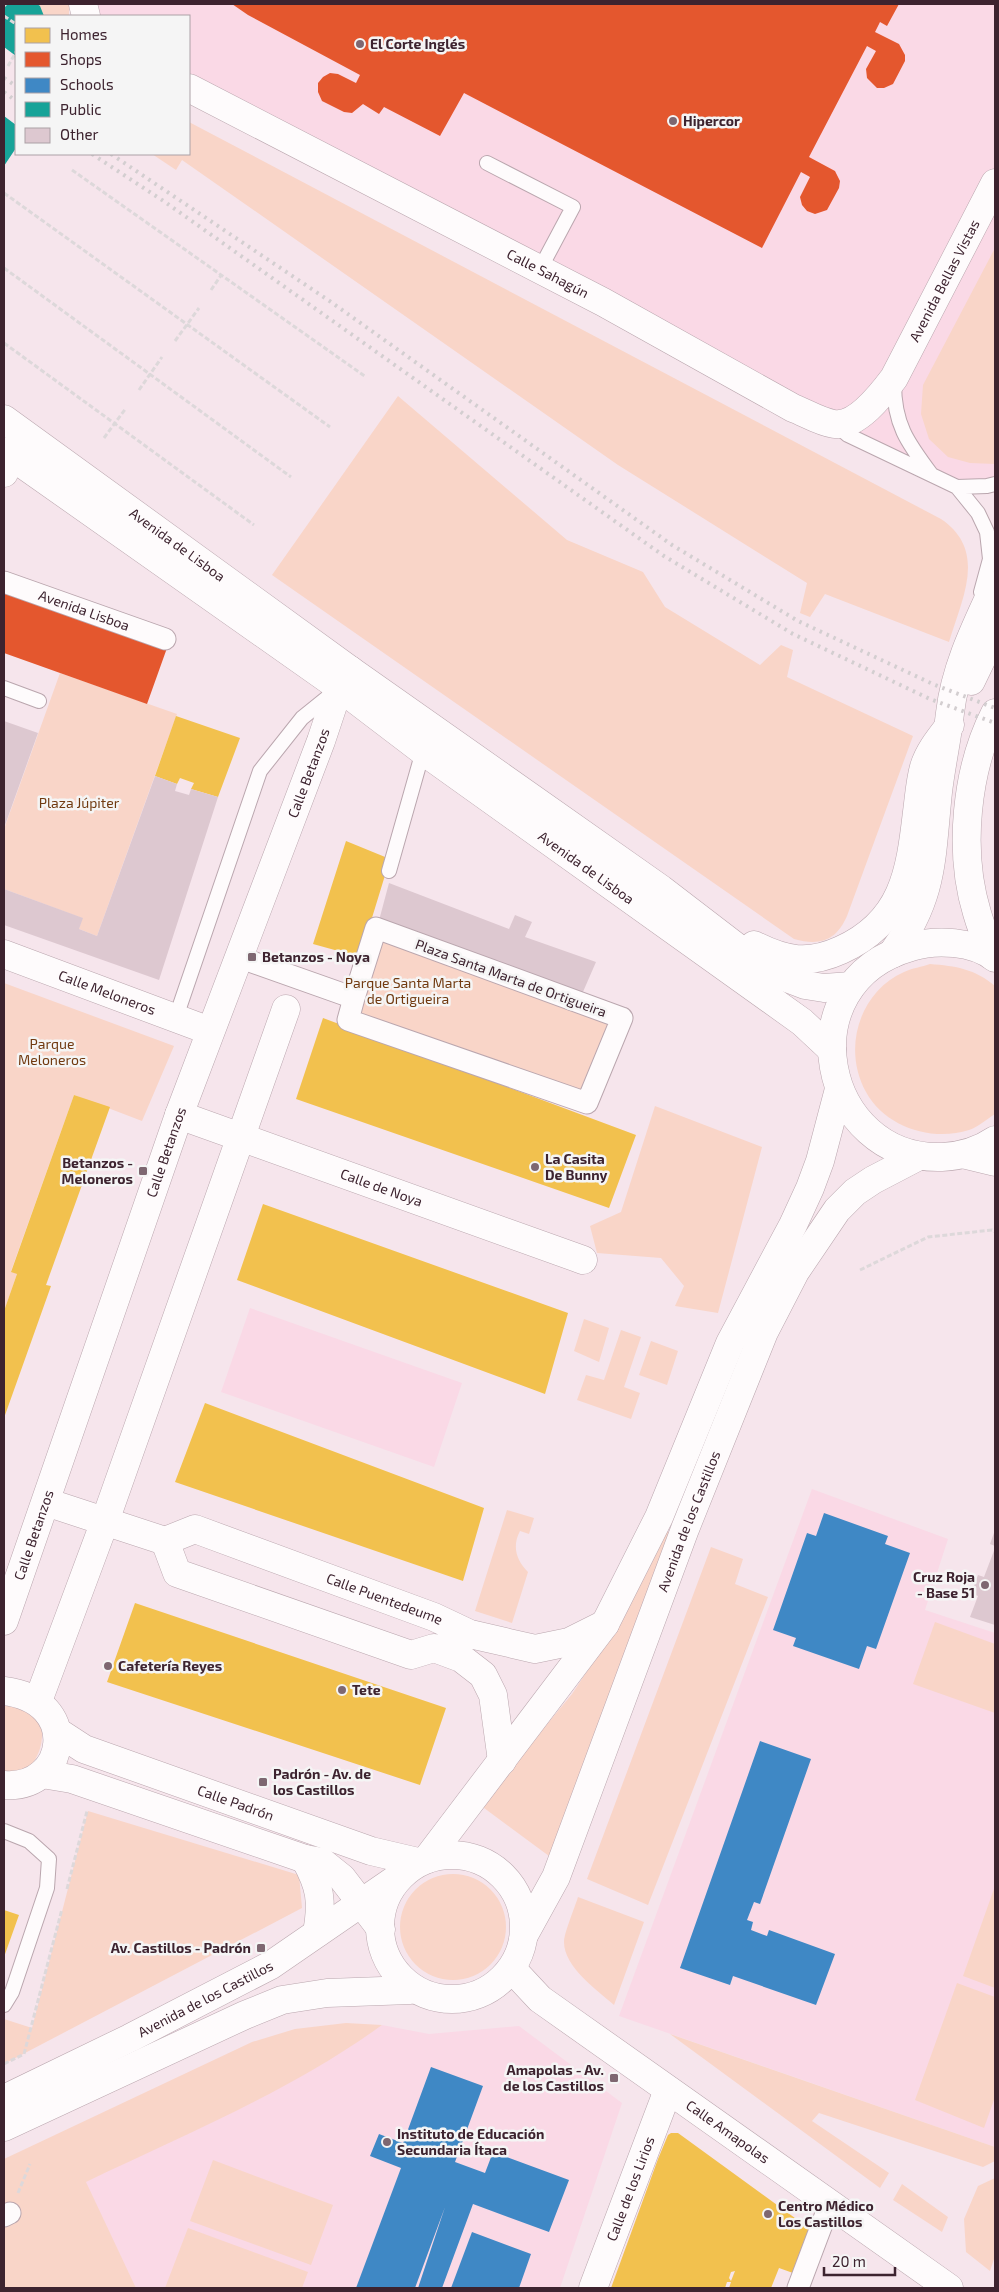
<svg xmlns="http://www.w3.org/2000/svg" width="999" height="2292" font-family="'Exo 2',sans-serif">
<rect width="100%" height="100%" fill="#f6e5ec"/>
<!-- built -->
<path fill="#fad9e6" d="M 83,4 L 995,4 L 995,484 L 957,487 L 189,88 L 189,16 L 86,16 Z
M 250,1308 L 462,1383 L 434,1467 L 221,1392 Z
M 812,1489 L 948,1539 L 925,1610 L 995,1633 L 995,2147 L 619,2016 Z
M 382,2025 L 429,2034 L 519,2026 L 622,2103 L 560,2288 L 136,2288 L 85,2182 L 317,2067 Z"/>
<!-- green -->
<path fill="#f9d5c8" d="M 37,4 L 69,4 L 69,16 L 44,16 Z
M 189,122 L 941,519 C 988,551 962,598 949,642 L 825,594 L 810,617 L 800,613 L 807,583 L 618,465 L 182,160 L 176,170 L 152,154 L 189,154 Z
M 995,248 L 995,464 L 970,463 L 948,457 L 929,439 L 921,414 L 923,385 Z
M 398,396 L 567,540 L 643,572 L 665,607 L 760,665 L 781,645 L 793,650 L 787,677 L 913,736 L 847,916 C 836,941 820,946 794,939 L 272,575 Z
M 60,673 L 177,714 L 97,936 L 79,929 L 82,918 L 4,889 L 4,829 Z
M 375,928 L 623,1018 L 587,1104 L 347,1021 Z
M 930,964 C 956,966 975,969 995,986 L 995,1114 C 987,1119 978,1127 969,1130 C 932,1142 885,1127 866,1092 C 842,1049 859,992 904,972 C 912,968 922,967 930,964 Z
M 4,983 L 174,1046 L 142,1121 L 74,1095 L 11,1271 L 17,1274 L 4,1311 Z
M 655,1106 L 762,1147 L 718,1313 L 675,1306 L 684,1286 L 661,1258 L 597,1253 L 590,1226 L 621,1212 Z
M 584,1319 L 609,1328 L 599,1362 L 574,1351 Z
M 621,1330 L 641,1337 L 624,1387 L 640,1393 L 631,1419 L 577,1400 L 586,1375 L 604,1380 Z
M 651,1341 L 678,1351 L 667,1385 L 639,1375 Z
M 507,1510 L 534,1518 L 529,1534 L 520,1531 C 512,1546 516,1560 528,1572 L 512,1623 L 475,1611 Z
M 665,1529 L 670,1533 L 549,1856 L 480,1805 L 572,1694 L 613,1632 Z
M 711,1547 L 743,1559 L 735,1584 L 768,1597 L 648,1905 L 587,1879 Z
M 935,1622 L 995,1644 L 995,1713 L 913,1684 Z
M 4,1702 C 13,1706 25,1708 33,1713 C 50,1726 41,1763 23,1771 C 18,1774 9,1773 4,1773 Z
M 88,1811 L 299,1875 L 302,1908 L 4,2064 L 4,2019 L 32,2028 Z
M400 1927a53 53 0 1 1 106 0a53 53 0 1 1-106 0Z
M 995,1886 L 995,1988 L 963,1976 Z
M 578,1897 L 644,1922 L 614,2005 C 597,1990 564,1967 564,1942 C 564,1933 575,1907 578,1897 Z
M 957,1983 L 995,1997 L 995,2097 L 984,2128 L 915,2100 Z
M 346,2023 L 382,2025 C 291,2091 186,2134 86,2182 L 136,2288 L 4,2288 L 4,2159 L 252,2042 L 295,2029 Z
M 670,2034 L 995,2147 L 995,2161 L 983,2167 L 819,2113 L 812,2121 L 889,2173 L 880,2188 Z
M 213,2160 L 333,2205 L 311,2265 L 190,2221 Z
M 995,2178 L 995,2256 L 990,2271 L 966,2252 L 964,2219 L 978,2186 Z
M 902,2184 L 948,2217 L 942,2232 L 893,2200 Z
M 188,2228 L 308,2272 L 302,2288 L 165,2288 Z"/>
<!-- homes -->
<path fill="#f2c14e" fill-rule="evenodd" d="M 176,716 L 240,738 L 218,797 L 191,789 L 194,783 L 180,778 L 177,784 L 155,776 Z
M 346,841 L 390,859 L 360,957 L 313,944 Z
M 323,1018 L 636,1135 L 609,1208 L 296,1099 Z
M 74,1095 L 110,1107 L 46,1285 L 51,1286 L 4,1418 L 4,1311 L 17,1274 L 11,1272 Z
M 263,1204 L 568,1313 L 545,1394 L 237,1280 Z
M 205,1403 L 484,1508 L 463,1581 L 175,1482 Z
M 135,1603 L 446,1708 L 420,1785 L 107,1682 Z
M 4,1910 L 19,1915 L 4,1957 Z
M 671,2133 L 678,2133 L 810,2229 L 793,2273 L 779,2268 L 771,2288 L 729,2288 L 731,2282 L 727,2282 L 725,2288 L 611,2288 L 658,2159 L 668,2135 ZM 735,2271 L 731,2281 L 729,2278 L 731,2272 Z"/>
<!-- shops -->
<path fill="#e4572e" d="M 232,4 L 899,4 L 887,26 L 880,22 L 875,32 L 899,44 L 905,55 L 905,61 L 893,84 L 884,88 L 877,88 L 867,78 L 866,69 L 876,51 L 867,46 L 809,157 L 835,171 L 840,181 L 839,188 L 827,210 L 815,214 L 807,211 L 802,205 L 800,197 L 810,177 L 801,172 L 762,248 L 464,93 L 440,136 L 384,107 L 379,114 L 363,104 L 352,113 L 344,112 L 322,101 L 318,92 L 318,83 L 323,77 L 330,73 L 338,74 L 356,83 L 360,75 L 248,15 Z
M 4,590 L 167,648 L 147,704 L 4,653 Z"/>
<!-- schools -->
<path fill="#3f88c5" d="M 824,1513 L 888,1536 L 885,1544 L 910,1553 L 876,1649 L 867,1646 L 859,1669 L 793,1646 L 796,1638 L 773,1630 L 807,1533 L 816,1536 Z
M 760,1741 L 811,1759 L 760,1904 L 754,1902 L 747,1920 L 753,1922 L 751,1930 L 767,1936 L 769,1930 L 835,1954 L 816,2005 L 733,1976 L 730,1985 L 680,1968 Z
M 431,2067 L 483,2086 L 455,2162 L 485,2173 L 493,2152 L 569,2180 L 549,2232 L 473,2204 L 442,2288 L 418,2288 L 445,2207 L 415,2288 L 356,2288 L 401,2168 L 370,2156 L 379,2134 L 403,2143 Z
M 472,2232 L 531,2254 L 519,2288 L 451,2288 Z"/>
<!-- public -->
<path fill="#17a398" d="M 4,4 L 37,4 L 40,6 L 44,16 L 16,16 L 16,56 L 4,47 Z
M 4,116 L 16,125 L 16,148 L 4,166 Z"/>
<!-- building -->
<path fill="#ddc8d0" d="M 4,721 L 38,733 L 4,828 Z
M 155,776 L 177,784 L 175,791 L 189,795 L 191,789 L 218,797 L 159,980 L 4,925 L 4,889 L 83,918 L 79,929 L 97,936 Z
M 389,883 L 509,929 L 515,915 L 532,922 L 525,937 L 596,962 L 579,1001 L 377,928 Z
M 995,1530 L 995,1546 L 990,1544 Z
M 995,1548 L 995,1625 L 970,1617 L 978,1596 L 971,1593 L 978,1575 L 984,1577 Z"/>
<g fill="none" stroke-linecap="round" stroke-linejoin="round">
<defs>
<path id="service" d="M 487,163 L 573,207 L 540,269
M 894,383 C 894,424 907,442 931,474
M 836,425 L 848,435 L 957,487 L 978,513 L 987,532 L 990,559 L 981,592
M 957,487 L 987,486 L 995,484
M 4,688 L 39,701
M 389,871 L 423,751
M 176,1017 L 260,771 L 302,718 L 333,693
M 4,1831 L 29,1841 L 49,1859 L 47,1888 L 12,1992 L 4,2005"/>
<g id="pedestrian">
<path id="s1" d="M 4,582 L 165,639"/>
<path d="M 238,957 L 354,998 L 348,1020 L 587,1103 L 622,1018 L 376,928 L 354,998"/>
<path d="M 4,2216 L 10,2213"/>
<path d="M 798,2288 L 830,2203"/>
</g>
<g id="minor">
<path d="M 83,4 L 86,16"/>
<path id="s2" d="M 189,88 L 603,302 L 793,408 C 806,413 820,422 834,424 C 857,427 882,394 894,378 L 995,183"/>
<path d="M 4,473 L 10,456"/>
<path id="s3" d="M 4,954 L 210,1031"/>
<path id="s4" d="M 179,1115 L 583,1260"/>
<path d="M 46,1502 L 165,1541"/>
<path id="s5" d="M 4,1621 L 179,1115 L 321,741 L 339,687 L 350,670"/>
<path d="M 4,1691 C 82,1700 68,1790 4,1785"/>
<path d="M 38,1701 L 105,1521 L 286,1009"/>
<path id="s6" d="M 58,1732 L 84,1749 L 371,1851 L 418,1862"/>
<path id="s7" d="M 502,1761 L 493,1695 L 483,1675 L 461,1658 L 434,1648 L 411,1655 L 177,1573 L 165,1541 L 195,1529 L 434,1617 L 470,1634 L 535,1649 L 569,1642 L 605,1624"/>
<path d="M 42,1774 L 72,1779 L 305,1859 L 322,1862 L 342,1878 L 381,1929"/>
<path d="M 305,1859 C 320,1886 323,1901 317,1933"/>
<path id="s8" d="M 512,1969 L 540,1999 L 949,2288"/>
<path id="s9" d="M 593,2288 L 668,2090"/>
</g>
<g id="tertiary">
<circle cx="452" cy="1927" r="72"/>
<path d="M 427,1859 L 605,1624 L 659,1517 L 730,1343 L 793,1225 L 810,1188 L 820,1161 L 839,1089"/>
<path id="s10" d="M 524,1935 L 556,1877 L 685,1529 L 764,1332 L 795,1272 L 837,1210 L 855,1192 L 873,1180 L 919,1156"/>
<path id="s11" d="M 4,2099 L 130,2038 L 271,1965 L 396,1879"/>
<path d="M 4,2127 L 245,2015 L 282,2000 L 327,1993 L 410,1990"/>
</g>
<g id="primary">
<path id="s12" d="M 4,419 L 350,670 L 661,889 L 747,955 L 784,977 L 805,985 L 824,988 L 851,986"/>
<path id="s13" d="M 4,451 L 339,687 L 423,751 L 802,1022 L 832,1050"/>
<path d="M 754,945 C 786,961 808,965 841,950 C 903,922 910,873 917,812 C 919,797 920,781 924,767 C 929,751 940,738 950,725"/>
<path d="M 995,958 C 974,941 936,939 911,947 C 784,983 822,1161 942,1157 C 962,1156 979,1151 995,1140"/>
</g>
<path id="trunk" d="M 966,1155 L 995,1162"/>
<path id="motorway" d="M 971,681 L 995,631
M 892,954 C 934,897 931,859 938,792 C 941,766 947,740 950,713 C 955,668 976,626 995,585
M 993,956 C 987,942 981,927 977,913 C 958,851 966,770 995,713"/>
</defs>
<!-- service casing -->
<use href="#service" stroke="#baa6ae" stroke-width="16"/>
<!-- pedestrian casing -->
<use href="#pedestrian" stroke="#baa6ae" stroke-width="23"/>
<!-- minor casing -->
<use href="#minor" stroke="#baa6ae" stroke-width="29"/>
<!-- tertiary casing -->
<use href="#tertiary" stroke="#baa6ae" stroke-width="29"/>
<!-- primary casing -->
<use href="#primary" stroke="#baa6ae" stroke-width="29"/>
<!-- trunk casing -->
<use href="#trunk" stroke="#baa6ae" stroke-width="29"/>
<!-- motorway casing -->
<use href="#motorway" stroke="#baa6ae" stroke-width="29"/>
<!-- path -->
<path stroke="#ddd8da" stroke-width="3" stroke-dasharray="5 2.5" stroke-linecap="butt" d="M 4,6 L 6,4
M 4,16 L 16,24
M 8,66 L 16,52
M 72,170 L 366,377
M 4,193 L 330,427
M 4,268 L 291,477
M 211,290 L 222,274
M 175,341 L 199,308
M 4,343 L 254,525
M 139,390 L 162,357
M 104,438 L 126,408
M 860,1270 L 928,1237 L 992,1230 L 995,1232
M 67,1889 L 87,1811
M 4,2064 L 24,2054 L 62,1909
M 18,2193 L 30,2164"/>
<!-- service -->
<use href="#service" stroke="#fefbfc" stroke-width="14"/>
<!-- pedestrian -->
<use href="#pedestrian" stroke="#fefbfc" stroke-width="21"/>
<!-- minor -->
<use href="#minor" stroke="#fefbfc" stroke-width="28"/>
<!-- tertiary -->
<use href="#tertiary" stroke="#fefbfc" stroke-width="28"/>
<!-- primary -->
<use href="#primary" stroke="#fefbfc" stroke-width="28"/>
<!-- trunk -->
<use href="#trunk" stroke="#fefbfc" stroke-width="28"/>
<!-- motorway -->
<use href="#motorway" stroke="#fefbfc" stroke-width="28"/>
<!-- rail -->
<path stroke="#d3ced0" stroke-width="4" stroke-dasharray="2.5 5" stroke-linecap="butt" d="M 4,78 L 16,86
M 4,92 L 16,101
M 92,154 L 165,202 L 664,556 L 793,634 L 930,699 L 995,723
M 111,154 L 331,302 L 672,545 L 798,621 L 935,685 L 995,708"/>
</g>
<!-- markers -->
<g fill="#7e6771" stroke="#f5f5f5" stroke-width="2">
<circle cx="360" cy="44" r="5"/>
<circle cx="673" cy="121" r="5"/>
<rect x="247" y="952" width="10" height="10" rx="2.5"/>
<circle cx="535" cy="1167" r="5"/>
<rect x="138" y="1166" width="10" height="10" rx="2.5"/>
<circle cx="985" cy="1585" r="5"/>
<circle cx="108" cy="1666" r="5"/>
<circle cx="342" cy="1690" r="5"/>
<rect x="258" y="1777" width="10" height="10" rx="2.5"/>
<rect x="256" y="1943" width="10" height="10" rx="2.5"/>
<rect x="609" y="2073" width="10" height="10" rx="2.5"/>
<circle cx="387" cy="2142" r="5"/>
<circle cx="768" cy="2214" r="5"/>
</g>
<g text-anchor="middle" stroke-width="5" stroke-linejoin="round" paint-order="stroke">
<!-- poi labels -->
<g font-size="14" font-weight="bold" fill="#3d232f" stroke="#f5f5f5" text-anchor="start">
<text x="370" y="49">El Corte Inglés</text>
<text x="683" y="126">Hipercor</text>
<text x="262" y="962">Betanzos - Noya</text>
<text x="545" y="1164">La Casita<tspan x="545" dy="16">De Bunny</tspan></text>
<text x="133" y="1168" text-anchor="end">Betanzos -<tspan x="133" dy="16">Meloneros</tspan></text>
<text x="975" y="1582" text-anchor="end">Cruz Roja<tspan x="975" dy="16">- Base 51</tspan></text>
<text x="118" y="1671">Cafetería Reyes</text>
<text x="352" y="1695">Tete</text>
<text x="273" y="1779">Padrón - Av. de<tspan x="273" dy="16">los Castillos</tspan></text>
<text x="251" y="1953" text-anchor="end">Av. Castillos - Padrón</text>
<text x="604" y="2075" text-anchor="end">Amapolas - Av.<tspan x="604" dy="16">de los Castillos</tspan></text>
<text x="397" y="2139">Instituto de Educación<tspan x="397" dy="16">Secundaria Ítaca</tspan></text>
<text x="778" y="2211">Centro Médico<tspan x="778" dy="16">Los Castillos</tspan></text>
</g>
<!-- street labels -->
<g font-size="14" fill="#3d232f" stroke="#f5f5f5">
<text dy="5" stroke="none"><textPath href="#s2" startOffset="404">Calle Sahagún</textPath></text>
<text dy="5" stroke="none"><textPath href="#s2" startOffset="916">Avenida Bellas Vistas</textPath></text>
<text dy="5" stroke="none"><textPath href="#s12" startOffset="214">Avenida de Lisboa</textPath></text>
<text dy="5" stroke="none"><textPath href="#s1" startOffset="85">Avenida Lisboa</textPath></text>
<text dy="5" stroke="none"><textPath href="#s5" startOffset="901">Calle Betanzos</textPath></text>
<text dy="5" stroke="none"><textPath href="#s13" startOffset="716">Avenida de Lisboa</textPath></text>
<text transform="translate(511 978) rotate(20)" y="5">Plaza Santa Marta de Ortigueira</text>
<text dy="5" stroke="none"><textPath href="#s3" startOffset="110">Calle Meloneros</textPath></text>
<text dy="5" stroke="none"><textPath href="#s5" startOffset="496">Calle Betanzos</textPath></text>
<text dy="5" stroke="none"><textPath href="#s4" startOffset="215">Calle de Noya</textPath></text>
<text dy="5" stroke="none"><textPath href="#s10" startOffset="446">Avenida de los Castillos</textPath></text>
<text dy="5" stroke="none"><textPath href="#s5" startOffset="91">Calle Betanzos</textPath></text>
<text dy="5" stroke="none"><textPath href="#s7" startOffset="686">Calle Puentedeume</textPath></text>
<text dy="5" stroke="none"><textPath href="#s6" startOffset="192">Calle Padrón</textPath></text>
<text dy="5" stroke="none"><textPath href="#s11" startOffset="225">Avenida de los Castillos</textPath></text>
<text dy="5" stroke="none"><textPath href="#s8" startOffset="271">Calle Amapolas</textPath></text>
<text dy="5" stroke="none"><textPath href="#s9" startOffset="106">Calle de los Lirios</textPath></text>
</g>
<!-- park labels -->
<g font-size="14" fill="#713a10" stroke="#f5f5f5">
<text x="79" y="808">Plaza Júpiter</text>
<text x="408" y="988">Parque Santa Marta<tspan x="408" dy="16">de Ortigueira</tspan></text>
<text x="52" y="1049">Parque<tspan x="52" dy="16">Meloneros</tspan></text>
</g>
</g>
<!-- border -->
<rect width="999" height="2292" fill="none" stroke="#3d232f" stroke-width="10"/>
<!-- legend -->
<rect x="15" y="15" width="175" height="140" fill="#f5f5f5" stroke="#aba1a6"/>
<rect x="25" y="28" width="25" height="15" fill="#f2c14e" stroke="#aba1a6"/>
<text x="60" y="40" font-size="15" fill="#3d232f">Homes</text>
<rect x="25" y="52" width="25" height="15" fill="#e4572e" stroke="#aba1a6"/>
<text x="60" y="65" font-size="15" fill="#3d232f">Shops</text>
<rect x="25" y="78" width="25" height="15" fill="#3f88c5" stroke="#aba1a6"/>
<text x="60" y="90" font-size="15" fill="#3d232f">Schools</text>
<rect x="25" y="102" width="25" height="15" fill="#17a398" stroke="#aba1a6"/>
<text x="60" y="115" font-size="15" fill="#3d232f">Public</text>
<rect x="25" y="128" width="25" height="15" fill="#ddc8d0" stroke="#aba1a6"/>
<text x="60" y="140" font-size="15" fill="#3d232f">Other</text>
<!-- scale -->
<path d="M824 2267v8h71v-8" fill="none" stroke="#3d232f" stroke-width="2.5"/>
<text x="832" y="2267" font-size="15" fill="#3d232f" stroke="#f5f5f5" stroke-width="4" paint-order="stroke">20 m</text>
</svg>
